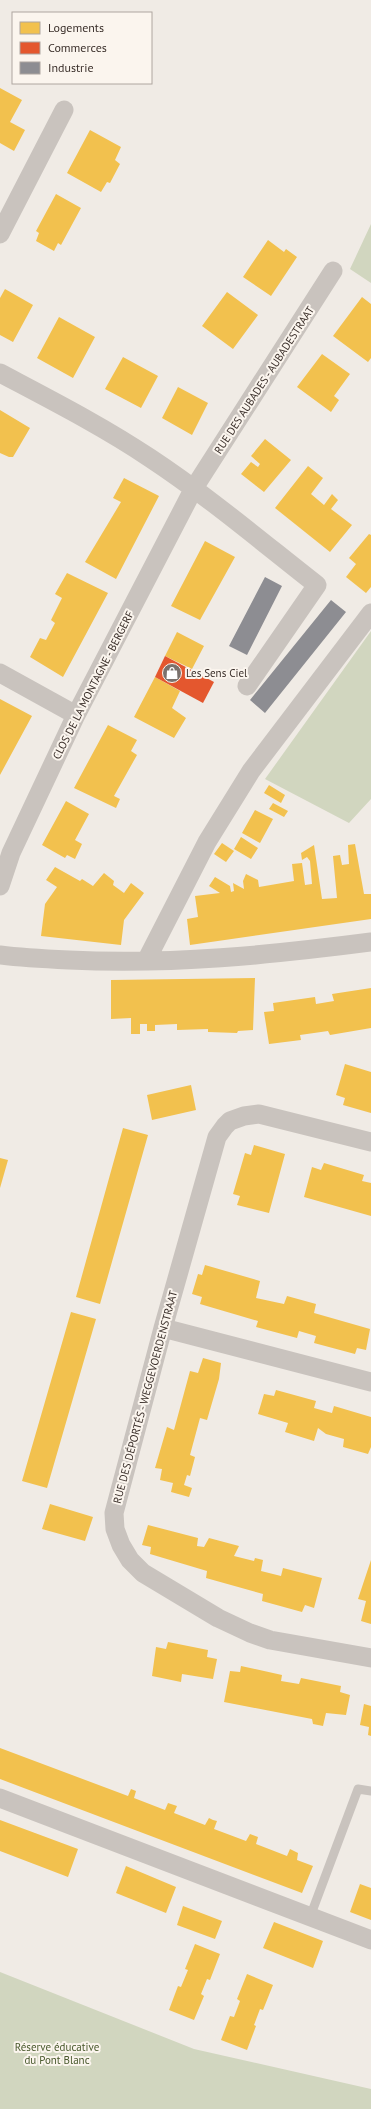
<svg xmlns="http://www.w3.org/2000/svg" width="371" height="2109" font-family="'PT Sans',sans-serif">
<rect width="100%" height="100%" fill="#f0ebe5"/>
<!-- green -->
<path fill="#d1d6bf" d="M 371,224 L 371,283 L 350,269 Z
M 371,631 L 371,799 L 349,823 L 265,779 Z
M 0,1972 L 194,2049 L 371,2089 L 371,2109 L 0,2109 Z"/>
<!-- homes -->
<path fill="#f2c14e" d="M 0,88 L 22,100 L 10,122 L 25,130 L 14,151 L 0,143 Z
M 90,130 L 121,147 L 115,160 L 120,164 L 110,183 L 107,182 L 101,192 L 67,173 Z
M 56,194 L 81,208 L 61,245 L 58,243 L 54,251 L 36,241 L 39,233 L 36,231 Z
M 268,240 L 284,252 L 286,249 L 297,257 L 271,296 L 243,277 Z
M 5,289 L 33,305 L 13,342 L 0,335 L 0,298 Z
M 227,292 L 258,315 L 233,349 L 202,326 Z
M 362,297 L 371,304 L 371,358 L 368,362 L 333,336 Z
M 59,317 L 95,337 L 73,378 L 37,358 Z
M 322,354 L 350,374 L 334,396 L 339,400 L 331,412 L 297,387 Z
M 123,357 L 158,376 L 141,408 L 105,389 Z
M 178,387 L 208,403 L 192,435 L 162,418 Z
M 0,410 L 30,428 L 13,457 L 9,457 L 0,453 Z
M 265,439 L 291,460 L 264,492 L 241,474 L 251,462 L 258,467 L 260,464 L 251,456 Z
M 308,466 L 323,478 L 311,494 L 324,505 L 332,494 L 338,500 L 331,509 L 352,525 L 330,552 L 275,508 Z
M 124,478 L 159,496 L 116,579 L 85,562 L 121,502 L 113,498 Z
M 369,534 L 371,535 L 371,587 L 366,593 L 346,577 L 356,564 L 349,558 Z
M 205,541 L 235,557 L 200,620 L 171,606 Z
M 67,573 L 108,593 L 63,677 L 30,657 L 40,638 L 46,640 L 55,623 L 51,620 L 62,598 L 55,594 Z
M 177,632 L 204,646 L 192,669 L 165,656 Z
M 155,677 L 180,691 L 172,708 L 186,718 L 174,738 L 134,717 Z
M 0,699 L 32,716 L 0,775 Z
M 108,725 L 137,740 L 131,751 L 137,755 L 114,796 L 120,799 L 116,808 L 74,788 Z
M 269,785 L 285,795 L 281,803 L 264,793 Z
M 66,801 L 89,814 L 75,840 L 82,844 L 75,859 L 67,855 L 65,858 L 42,845 Z
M 273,803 L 288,811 L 284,817 L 269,809 Z
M 255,810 L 273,819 L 260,843 L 242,833 Z
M 241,837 L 258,848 L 251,859 L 234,849 Z
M 222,843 L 234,851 L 226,862 L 214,854 Z
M 355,844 L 364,894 L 371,894 L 371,919 L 190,945 L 187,919 L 198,917 L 195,896 L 220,893 L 209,886 L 215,877 L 230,886 L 231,892 L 234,891 L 233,883 L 244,889 L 243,881 L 246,874 L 258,880 L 259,887 L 294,881 L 292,864 L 302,863 L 305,885 L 312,884 L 310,861 L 307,857 L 302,860 L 301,853 L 314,845 L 322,899 L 337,898 L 333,856 L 340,855 L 342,865 L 349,864 L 348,845 Z
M 55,867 L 80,881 L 82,879 L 93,886 L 104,873 L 114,881 L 113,885 L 124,893 L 131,883 L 144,893 L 124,920 L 121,945 L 41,936 L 45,904 L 57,887 L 46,880 Z
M 255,978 L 253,1030 L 238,1031 L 237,1033 L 208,1032 L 208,1029 L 177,1030 L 177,1024 L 155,1025 L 155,1031 L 147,1031 L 147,1024 L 140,1024 L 140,1034 L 131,1034 L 131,1018 L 111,1019 L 111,980 Z
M 371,988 L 371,1028 L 330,1035 L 328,1031 L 300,1035 L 301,1040 L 269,1044 L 264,1012 L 274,1011 L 273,1003 L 315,997 L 316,1004 L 334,1001 L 332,994 Z
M 345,1064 L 371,1072 L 371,1113 L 343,1105 L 345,1098 L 336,1095 Z
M 191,1085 L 196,1110 L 152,1120 L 147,1095 Z
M 123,1128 L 148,1135 L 100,1304 L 76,1297 Z
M 254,1145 L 285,1154 L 269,1213 L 237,1205 L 240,1196 L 233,1194 L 245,1153 L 251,1155 Z
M 0,1158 L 8,1160 L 0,1188 Z
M 324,1163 L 364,1175 L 362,1181 L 371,1183 L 371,1216 L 304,1197 L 312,1167 L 321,1170 Z
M 205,1265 L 260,1281 L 256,1298 L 284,1304 L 287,1296 L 316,1304 L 314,1313 L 370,1329 L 366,1350 L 357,1348 L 355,1354 L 314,1343 L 316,1336 L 299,1331 L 297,1338 L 256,1327 L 258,1321 L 200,1304 L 202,1297 L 192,1294 L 198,1274 L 202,1275 Z
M 71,1312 L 96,1319 L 47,1488 L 22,1481 Z
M 203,1358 L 221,1363 L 219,1379 L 207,1420 L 200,1418 L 190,1455 L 195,1457 L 190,1476 L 187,1475 L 184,1485 L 192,1488 L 189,1497 L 171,1492 L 173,1483 L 160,1480 L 162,1469 L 155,1468 L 167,1427 L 174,1430 L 190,1371 L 198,1373 Z
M 276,1390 L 316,1401 L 314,1408 L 332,1413 L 334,1406 L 371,1417 L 371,1447 L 368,1454 L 343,1447 L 344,1439 L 326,1434 L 318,1428 L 314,1441 L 285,1432 L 288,1423 L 258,1414 L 264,1394 L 274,1396 Z
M 50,1504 L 93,1517 L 85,1541 L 42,1529 Z
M 148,1525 L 198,1538 L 197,1546 L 204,1547 L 209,1538 L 239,1546 L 234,1556 L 254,1561 L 255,1558 L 263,1560 L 261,1571 L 281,1576 L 283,1568 L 322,1578 L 314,1608 L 305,1605 L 302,1612 L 262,1601 L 263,1594 L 206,1578 L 207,1571 L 150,1554 L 151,1547 L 142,1545 Z
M 371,1560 L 371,1624 L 361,1621 L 366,1601 L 358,1599 Z
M 168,1642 L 208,1650 L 207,1657 L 217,1659 L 213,1679 L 182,1674 L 181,1682 L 152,1676 L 156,1647 L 166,1649 Z
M 241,1666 L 282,1675 L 281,1681 L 299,1684 L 301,1678 L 341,1686 L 340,1692 L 350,1695 L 346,1715 L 326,1713 L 323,1726 L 313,1724 L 312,1719 L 224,1702 L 230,1671 L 240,1672 Z
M 364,1704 L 371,1706 L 371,1736 L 368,1735 L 369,1727 L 360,1725 Z
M 0,1748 L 128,1796 L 131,1789 L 136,1791 L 134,1798 L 165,1810 L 168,1803 L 177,1806 L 174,1813 L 205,1825 L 209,1818 L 213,1820 L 217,1821 L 214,1829 L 246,1841 L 250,1834 L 258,1837 L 256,1844 L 287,1856 L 290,1849 L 298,1853 L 297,1860 L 313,1866 L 302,1893 L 0,1779 Z
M 0,1820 L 78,1849 L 68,1877 L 0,1851 Z
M 126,1866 L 176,1887 L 166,1913 L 116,1893 Z
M 360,1884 L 371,1888 L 371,1920 L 350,1912 Z
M 183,1906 L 222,1921 L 215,1939 L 177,1925 Z
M 274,1922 L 323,1941 L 313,1968 L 263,1948 Z
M 195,1944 L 220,1954 L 210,1980 L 207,1979 L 201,1994 L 204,1996 L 194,2020 L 169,2010 L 178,1986 L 181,1987 L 188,1970 L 185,1969 Z
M 247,1974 L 273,1985 L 263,2010 L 260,2009 L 254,2025 L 256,2026 L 247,2050 L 221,2040 L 230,2016 L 234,2017 L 240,2001 L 237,1999 Z"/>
<!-- shops -->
<path fill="#e4572e" d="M 165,656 L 214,682 L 203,703 L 155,677 Z"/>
<!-- industry -->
<path fill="#8d8d92" d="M 265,577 L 282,586 L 247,655 L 229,646 Z
M 331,600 L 346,612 L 265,713 L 250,700 Z"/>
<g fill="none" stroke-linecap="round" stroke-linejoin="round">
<!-- service -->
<path stroke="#c9c3be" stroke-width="9" d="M 310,1917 L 358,1789 L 371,1791"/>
<!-- minor -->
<path stroke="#c9c3be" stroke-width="19" d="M 0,234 L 64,110
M 0,373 C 51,400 102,426 150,458 C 209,497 262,542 317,585 L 247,686
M 0,673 L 76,715
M 0,886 L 11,853 L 76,715 L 194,488 L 333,271
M 0,955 C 23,958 46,959 69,960 C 171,965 271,955 371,942
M 146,961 L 207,842 L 251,771 L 371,613
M 371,1142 L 259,1114 L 244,1116 L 230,1121 L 225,1126 L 217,1137 L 163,1328 L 114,1513 L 115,1529 L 121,1545 L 130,1560 L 143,1573 L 218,1618 L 250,1633 L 270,1640 L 371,1658
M 163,1328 L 371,1382
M 0,1798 L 371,1940"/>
</g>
<!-- icons -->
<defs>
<symbol id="shop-disc" viewBox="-11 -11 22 22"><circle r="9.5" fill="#7a716c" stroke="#fbf5ee"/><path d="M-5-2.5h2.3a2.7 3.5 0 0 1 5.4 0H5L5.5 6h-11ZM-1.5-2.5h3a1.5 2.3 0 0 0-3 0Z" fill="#fff"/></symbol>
</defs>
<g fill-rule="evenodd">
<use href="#shop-disc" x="161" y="662" width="22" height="22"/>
</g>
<g text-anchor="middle" stroke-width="4" stroke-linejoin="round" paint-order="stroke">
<!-- street labels -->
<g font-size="11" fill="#3b302b" stroke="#fbf5ee">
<text transform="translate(264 380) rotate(-57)" y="4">RUE DES AUBADES - AUBADESTRAAT</text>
<text transform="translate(93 685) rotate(-63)" y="4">CLOS DE LA MONTAGNE - BERGERF</text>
<text transform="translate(145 1397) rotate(-75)" y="4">RUE DES DÉPORTÉS - WEGGEVOERDENSTRAAT</text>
</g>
<!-- poi labels -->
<g font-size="11" fill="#3b302b" stroke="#fbf5ee" text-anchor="start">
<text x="186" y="677">Les Sens Ciel</text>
</g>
<!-- park labels -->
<g font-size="11" fill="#4a5a2e" stroke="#fbf5ee">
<text x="57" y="2051">Réserve éducative<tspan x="57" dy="13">du Pont Blanc</tspan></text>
</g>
</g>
<!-- legend -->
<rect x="12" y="12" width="140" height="72" fill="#fbf5ee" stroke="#aea6a0"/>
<rect x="20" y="22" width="20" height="12" fill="#f2c14e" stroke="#aea6a0"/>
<text x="48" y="32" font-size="12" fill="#3b302b">Logements</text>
<rect x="20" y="42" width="20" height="12" fill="#e4572e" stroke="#aea6a0"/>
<text x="48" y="52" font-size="12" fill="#3b302b">Commerces</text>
<rect x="20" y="62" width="20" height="12" fill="#8d8d92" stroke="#aea6a0"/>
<text x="48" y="72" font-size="12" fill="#3b302b">Industrie</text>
</svg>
